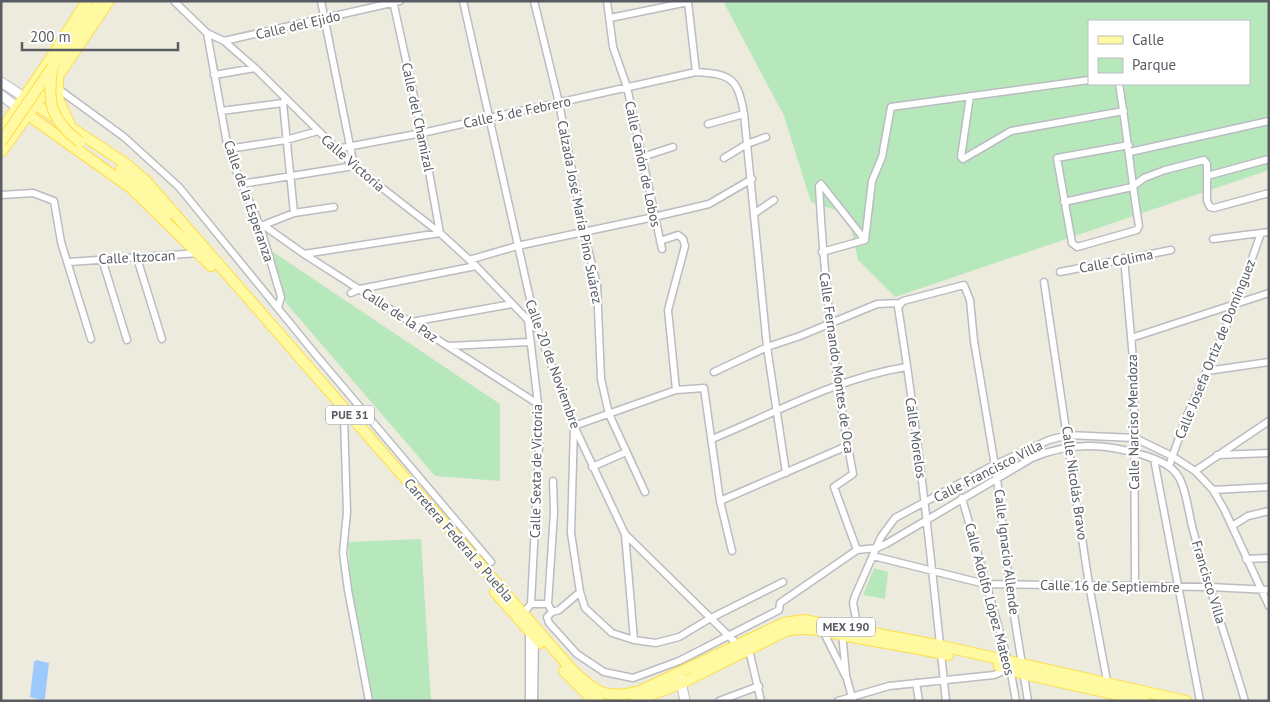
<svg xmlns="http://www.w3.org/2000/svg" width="1270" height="702" font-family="'PT Sans',sans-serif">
<rect width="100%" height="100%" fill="#edebde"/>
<!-- green -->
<path fill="#b7e8bc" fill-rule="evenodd" d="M 723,1 L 1269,1 L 1269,170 L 895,297 L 858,260 L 848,214 L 811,202 L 784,116 ZM 1089,21 L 1249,21 L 1249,84 L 1089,84 Z
M 267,248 L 500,404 L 500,481 L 435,476 L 286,303 Z
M 421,539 L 431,701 L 373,701 L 351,590 L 348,542 Z
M 874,568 L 888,572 L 885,599 L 863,595 Z"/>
<!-- water -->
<path fill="#9ccaff" d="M 36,660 L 49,663 L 45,698 L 43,700 L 30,697 L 34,662 Z"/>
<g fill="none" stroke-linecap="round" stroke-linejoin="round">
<defs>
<path id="street" d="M 174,1 L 207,33 L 224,41 L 255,68 L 354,166 L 440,233 L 476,266 L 528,320 L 535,321
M 463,1 L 535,321 L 574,426 L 625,534 L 738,645
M 534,1 L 559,103 L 584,233 L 597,285 L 601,379 L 609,414 L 645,492
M 607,1 L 613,47 L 627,87 L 662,249
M 610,18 L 688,2 L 696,72
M 207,33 L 228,149 L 235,168 L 260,226 L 281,297 L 278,308
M 224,41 L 400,1
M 214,75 L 255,68
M 1119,84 C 1127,131 1131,179 1139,226 L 1137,230 L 1077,247 L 1072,243 L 1057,158 L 1129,145
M 57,88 L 124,137 L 179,187 L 316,355 L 491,562
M 970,96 L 961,157 L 963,159 L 1011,131 L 1124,111
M 221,111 L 283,103 L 285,100
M 708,124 L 744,114
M 228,149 L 286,140 L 318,131
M 336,149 L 422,133 L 696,72 C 732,74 738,79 744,114 L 767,347 L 786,473
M 1130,152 L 1269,121
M 642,157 L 673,147
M 724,158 L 747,144 L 766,137
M 1207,176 L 1269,159
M 241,184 L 354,166 L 321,1
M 821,184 L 819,186 C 824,282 835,380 853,474 L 834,487 L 857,550
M 821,184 L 865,240
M 1,195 L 33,193 L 54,201 L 61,242 L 91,339
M 1064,202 L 1132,187 L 1144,178 L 1165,170 L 1204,160 L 1207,164 L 1207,201 L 1210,207 L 1214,208 L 1269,193
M 294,213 L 334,207
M 755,213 L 774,200
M 263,225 L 304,254 L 538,404
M 261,226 L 294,213 L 283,103
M 1213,239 L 1269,232
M 660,241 L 678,235 L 683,239 L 685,246 L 668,310 L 676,390
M 822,252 L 865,240 L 872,181 L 882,157 L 891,107 L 1089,80
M 304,254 L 440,233 L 422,133 L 393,1
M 137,258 L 162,339
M 1124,258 L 1134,370 L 1135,587
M 102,259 L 127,340
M 469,260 L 517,246 L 654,217 L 709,204 L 752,179
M 69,262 L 199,253
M 1060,272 L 1171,250
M 1044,282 L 1089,585 L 1108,686
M 351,293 L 360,289 L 476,266
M 411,322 L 512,304
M 1131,338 L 1269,293
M 449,346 L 530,342
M 1207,371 L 1269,362
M 714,372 L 767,347 L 800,336 L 877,304 L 900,303
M 348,413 L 344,417 L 347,512 L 343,553 L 348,590 L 369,701
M 712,439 C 775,413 838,378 906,367
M 1217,455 L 1269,453
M 1154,459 L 1200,701
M 1169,466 L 1186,418 L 1236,304 L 1261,233
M 592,467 L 626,452
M 1195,471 L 1269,421
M 1213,490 L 1269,487
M 962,498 L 1010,668 L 1016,701
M 720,501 L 847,446
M 1232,526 L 1248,516 L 1269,511
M 625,534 L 634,640
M 732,551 L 720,501 L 704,388 L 676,390 L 574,426 L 571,533 L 580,592 L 585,608 L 612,633 L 634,640 L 656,643 L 679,637 L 709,619 L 783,582
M 873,556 L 985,584 L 1210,587 L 1269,590
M 1246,559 L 1269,558
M 531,604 L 548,604 L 552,612 L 559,610 L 580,592
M 548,604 L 554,512 L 553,481
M 552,612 L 547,617 L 549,623 L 577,654 L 604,672 L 633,678 L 679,661 L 779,610 L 780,603 L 857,550 L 877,548 L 886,544 L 1032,458 C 1070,442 1104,443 1143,455 C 1155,459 1171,464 1178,476 C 1186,487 1189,516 1193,530 C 1209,588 1228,644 1245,701
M 521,616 L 531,604 L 539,446 L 538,404 L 528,320
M 822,629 L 847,679 L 853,701
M 858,629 L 853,603 L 855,596 L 881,537 L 895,518 L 994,465 L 1049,440 L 1068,435 L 1135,438 L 1172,456 L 1195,471 L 1213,490 L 1224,509 L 1269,606
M 842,633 L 846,675
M 749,650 L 761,701
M 916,683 L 919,701
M 529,701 L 529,631
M 534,701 L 535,637
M 719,701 L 759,686
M 838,701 L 889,686 L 994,675 L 1008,669
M 946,701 C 932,569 919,437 898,307 L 903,301 L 964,285 L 970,300 L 974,341 L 997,478 L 1009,584 L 1028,701"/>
<path id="secondary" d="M 1,82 L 24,97
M 1,95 L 17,107
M 680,677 L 685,701"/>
<path id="primary" d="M 56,61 L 100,1
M 58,76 L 58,99 L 71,127
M 24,97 L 125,163 L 146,181 L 573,671 C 598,693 606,700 640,691 L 784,623 L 804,620 L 942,646 L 1186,701
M 17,107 L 131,188 L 211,266
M 1,131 L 47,64 L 87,1
M 1,152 L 35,105 L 58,76 L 109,1
M 121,169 L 150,193 L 167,215
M 495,592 L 540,643
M 999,666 L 1024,674 L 1145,701
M 564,671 L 588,695 L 599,701
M 635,701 L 682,683 L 786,631 C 811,625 833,634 858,638 C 888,644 918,648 948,655"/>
</defs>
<!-- street casing -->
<use href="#street" stroke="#babcc2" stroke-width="9"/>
<!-- secondary casing -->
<use href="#secondary" stroke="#bbbfc7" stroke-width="11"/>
<!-- primary casing -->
<use href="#primary" stroke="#ffde45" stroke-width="12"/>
<!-- street -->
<use href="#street" stroke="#fff" stroke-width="6"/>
<!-- secondary -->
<use href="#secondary" stroke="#fff" stroke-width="9"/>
<!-- primary -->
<use href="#primary" stroke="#fff9a1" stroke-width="10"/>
<defs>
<path id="primary-bridge" d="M 52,70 C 47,104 52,121 80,142
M 1,142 L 53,66"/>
</defs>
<!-- primary-bridge casing -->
<use href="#primary-bridge" stroke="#ffde45" stroke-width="12" stroke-linecap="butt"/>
<!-- primary-bridge -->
<use href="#primary-bridge" stroke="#fff9a1" stroke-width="10"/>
</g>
<g text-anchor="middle" stroke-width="4.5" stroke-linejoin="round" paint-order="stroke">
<!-- shield labels -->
<g fill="#fff" stroke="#8a8c90" stroke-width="1">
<rect x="326" y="405.5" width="48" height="19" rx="4"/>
<rect x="817" y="617.5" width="58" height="19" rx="4"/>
</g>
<g font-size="12" font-weight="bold" fill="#585b61">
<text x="350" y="419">PUE 31</text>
<text x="846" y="631">MEX 190</text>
</g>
<!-- street labels -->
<g font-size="14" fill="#585b61" stroke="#fff">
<text transform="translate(298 25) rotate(-13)" y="5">Calle del Ejido</text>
<text transform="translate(517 112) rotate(-12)" y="5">Calle 5 de Febrero</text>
<text transform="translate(418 117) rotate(78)" y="5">Calle del Chamizal</text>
<text transform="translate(353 163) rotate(41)" y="5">Calle Victoria</text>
<text transform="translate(643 164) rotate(78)" y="5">Calle Cañón de Lobos</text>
<text transform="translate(249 201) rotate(71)" y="5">Calle de la Esperanza</text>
<text transform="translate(580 212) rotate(79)" y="5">Calzada José María Pino Suárez</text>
<text transform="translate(137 257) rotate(-3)" y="5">Calle Itzocan</text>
<text transform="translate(1116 261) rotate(-11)" y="5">Calle Colima</text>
<text transform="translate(400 315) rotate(33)" y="5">Calle de la Paz</text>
<text transform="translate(1215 349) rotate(-68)" y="5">Calle Josefa Ortiz de Domínguez</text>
<text transform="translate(837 363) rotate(82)" y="5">Calle Fernando Montes de Oca</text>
<text transform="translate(553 364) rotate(70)" y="5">Calle 20 de Noviembre</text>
<text transform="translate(1133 422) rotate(-91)" y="5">Calle Narciso Mendoza</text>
<text transform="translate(916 438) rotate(82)" y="5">Calle Morelos</text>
<text transform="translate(536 471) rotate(-89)" y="5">Calle Sexta de Victoria</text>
<text transform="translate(988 471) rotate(-27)" y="5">Calle Francisco Villa</text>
<text transform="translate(1075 483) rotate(82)" y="5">Calle Nicolás Bravo</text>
<text transform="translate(459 540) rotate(49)" y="5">Carretera Federal a Puebla</text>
<text transform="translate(1007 552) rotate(83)" y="5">Calle Ignacio Allende</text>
<text transform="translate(1209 582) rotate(73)" y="5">Francisco Villa</text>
<text transform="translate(1110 586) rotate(1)" y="5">Calle 16 de Septiembre</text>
<text transform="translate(990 599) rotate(75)" y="5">Calle Adolfo López Mateos</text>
</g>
</g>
<!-- border -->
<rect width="1270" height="702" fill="none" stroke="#585b61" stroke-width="5"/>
<!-- legend -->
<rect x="1088" y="20" width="162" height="65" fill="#ffffff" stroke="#bcbdc0"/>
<rect x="1098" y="36" width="25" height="8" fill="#fff9a1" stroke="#bcbdc0"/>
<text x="1132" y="45" font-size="15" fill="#585b61">Calle</text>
<rect x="1098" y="58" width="25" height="15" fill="#b7e8bc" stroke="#bcbdc0"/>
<text x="1132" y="70" font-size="15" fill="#585b61">Parque</text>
<!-- scale -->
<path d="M22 42v8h156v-8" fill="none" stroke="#585b61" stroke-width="2.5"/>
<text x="30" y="42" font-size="15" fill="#585b61" stroke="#ffffff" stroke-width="4" paint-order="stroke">200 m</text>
</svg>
